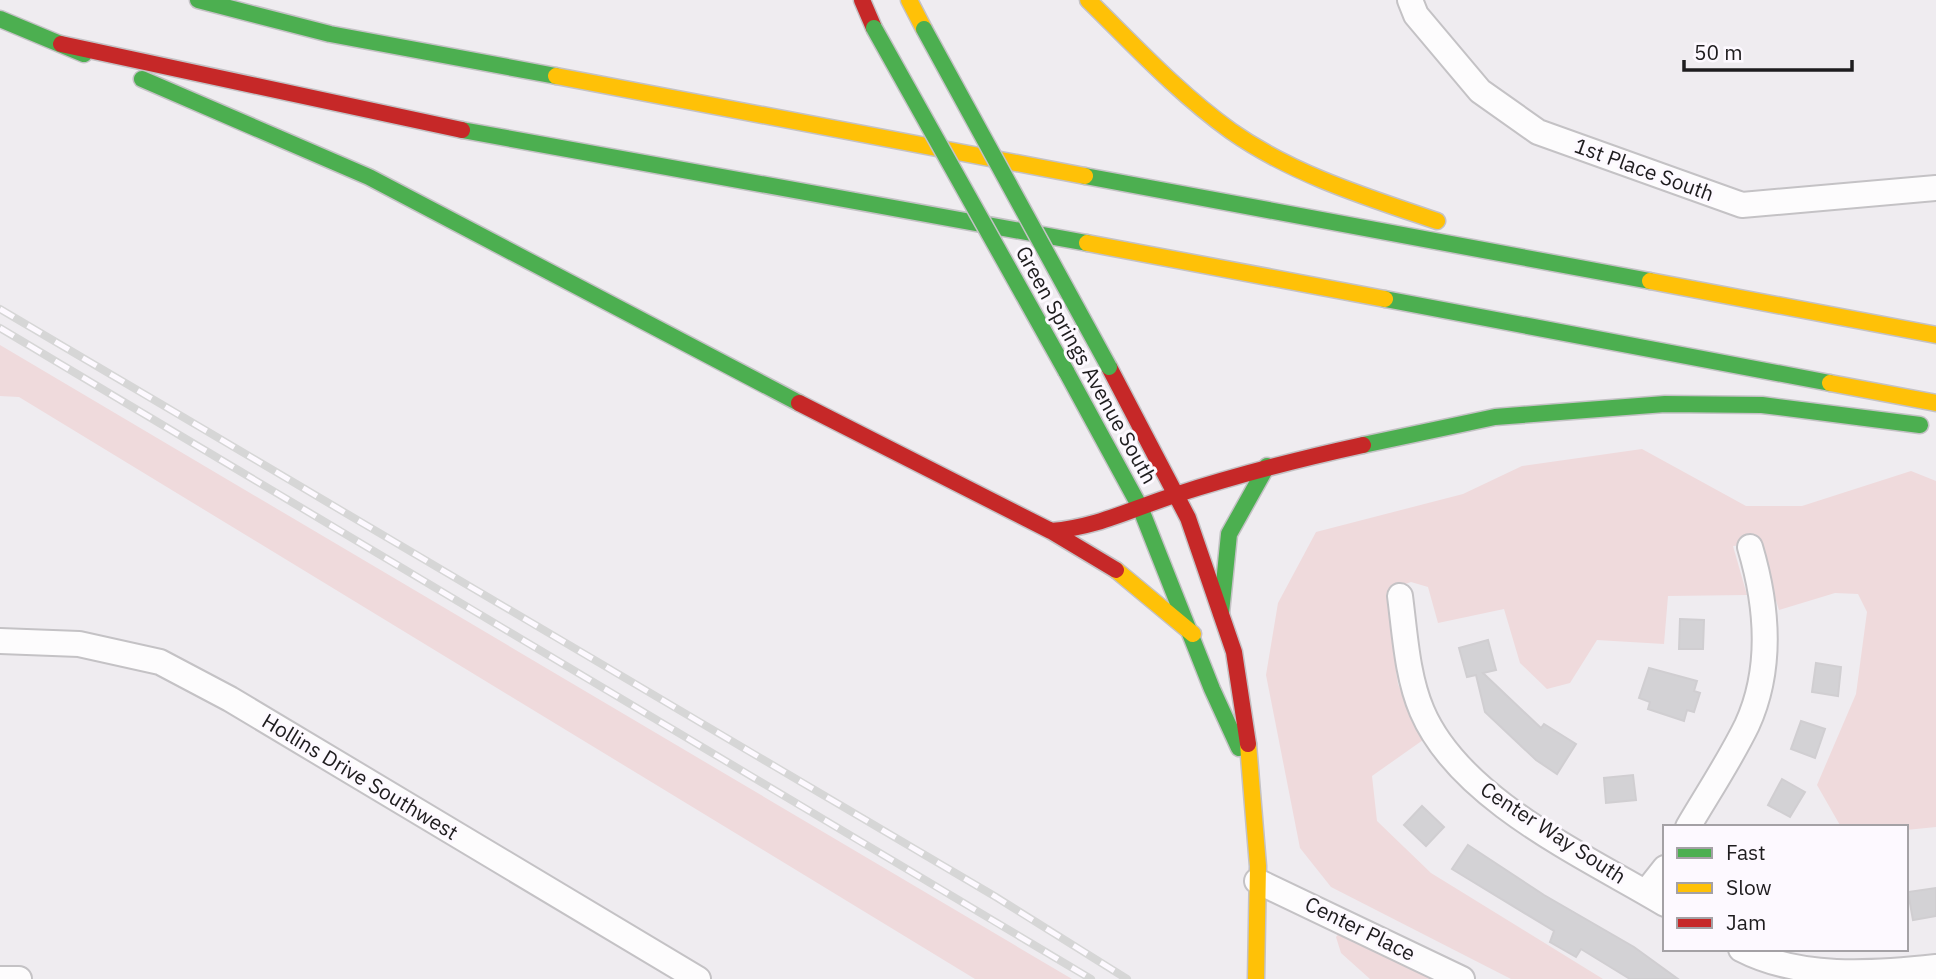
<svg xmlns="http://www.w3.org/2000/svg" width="1936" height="979" font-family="'IBM Plex Sans',sans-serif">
<rect width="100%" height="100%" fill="#efecf0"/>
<!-- green -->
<path fill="#efdadc" d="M 0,345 L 1072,979 L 975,979 L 19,397 L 0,396 Z
M 1642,449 L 1746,506 L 1802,506 L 1911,471 L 1936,481 L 1936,827 L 1906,830 L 1906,827 L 1841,827 L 1817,785 L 1856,694 L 1867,612 L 1858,594 L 1835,593 L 1779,610 L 1758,544 L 1733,546 L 1747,595 L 1668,596 L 1664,644 L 1597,640 L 1570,683 L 1547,689 L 1520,663 L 1504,609 L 1438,623 L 1428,587 L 1411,582 L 1391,589 L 1393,651 L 1398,684 L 1423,740 L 1372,776 L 1377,821 L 1431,873 L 1603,979 L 1511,979 L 1331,887 L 1300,848 L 1266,675 L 1278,603 L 1316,532 L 1463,494 L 1522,466 Z
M 1340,932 L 1431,979 L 1370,979 L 1341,953 L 1336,937 Z"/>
<!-- building -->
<path fill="#d3d2d5" stroke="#d0ced1" stroke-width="2" d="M 1680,619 L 1704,620 L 1703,649 L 1679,649 Z
M 1488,640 L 1496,670 L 1483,673 L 1541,728 L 1544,724 L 1576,744 L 1557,774 L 1536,760 L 1485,712 L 1476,675 L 1467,677 L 1459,648 Z
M 1816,663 L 1841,667 L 1838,696 L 1812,692 Z
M 1649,668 L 1697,681 L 1694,691 L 1700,693 L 1694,712 L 1687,710 L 1684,721 L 1648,709 L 1650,702 L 1639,698 Z
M 1801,721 L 1825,729 L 1815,758 L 1791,749 Z
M 1633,775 L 1636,800 L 1606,803 L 1604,778 Z
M 1782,779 L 1805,792 L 1790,817 L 1768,805 Z
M 1422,806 L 1444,827 L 1426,846 L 1404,825 Z
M 1468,845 L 1544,895 L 1634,947 L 1678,979 L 1630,979 L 1581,949 L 1576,957 L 1550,942 L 1554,931 L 1452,869 Z
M 1936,888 L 1936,916 L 1913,920 L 1908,892 Z"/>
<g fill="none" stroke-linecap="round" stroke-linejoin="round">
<defs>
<path id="street" d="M 1410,0 L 1416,15 L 1480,91 L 1538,132 L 1742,205 L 1936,188
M 1400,596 C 1405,634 1407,676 1422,711 C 1460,800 1585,856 1665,904
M 0,641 L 79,644 L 160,662 L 230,699 L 698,979
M 1688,827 C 1708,793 1730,760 1747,725 C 1773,668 1767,604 1750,547
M 1257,881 L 1462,979
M 1646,892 L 1665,868
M 1741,949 C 1799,979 1872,974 1936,967
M 0,979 L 19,979"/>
<path id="fast" d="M 198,0 L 330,34 L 556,76
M 0,19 L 84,54
M 142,79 L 369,177 L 799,403
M 462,130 L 1087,243
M 1085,176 L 1650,281
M 1385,299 L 1830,383
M 1066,371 L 1140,507 L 1212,689 L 1239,748
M 1363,445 L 1495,417 L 1665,404 L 1762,405 L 1920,425
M 1221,613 L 1229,534 L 1267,466"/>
<path id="slow" d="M 909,0 L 924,29
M 1088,0 C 1134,45 1178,93 1231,131 C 1292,174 1366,197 1437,221
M 556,76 L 1085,176
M 1087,243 L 1385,299
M 1650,281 L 1936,335
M 1830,383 L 1936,403
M 1116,570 L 1193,634
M 1248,744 L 1258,866 L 1256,979"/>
<path id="jam" d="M 862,0 L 874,28
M 61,44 L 462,130
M 1109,367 L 1188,518 L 1234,652 L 1248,744
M 799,403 L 1051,531 L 1116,570
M 1051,531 C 1098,527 1131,509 1175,495 C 1237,475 1299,459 1363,445"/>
</defs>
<!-- street casing -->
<use href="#street" stroke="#c4c2c5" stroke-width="28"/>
<!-- fast casing -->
<use href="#fast" stroke="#c4c2c5" stroke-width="19"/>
<!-- slow casing -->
<use href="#slow" stroke="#c4c2c5" stroke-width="19"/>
<!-- jam casing -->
<use href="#jam" stroke="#c4c2c5" stroke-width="19"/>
<!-- street -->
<use href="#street" stroke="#fdfcfd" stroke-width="24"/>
<!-- fast -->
<use href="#fast" stroke="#4caf50" stroke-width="16"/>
<!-- slow -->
<use href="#slow" stroke="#ffc107" stroke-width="16"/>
<!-- jam -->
<use href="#jam" stroke="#c62828" stroke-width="16"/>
<defs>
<path id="rail" d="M 0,309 L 996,897 L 1127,979
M 0,328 L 1091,979"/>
</defs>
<!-- rail casing -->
<use href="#rail" stroke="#d6d6d6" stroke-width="8"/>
<!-- rail -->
<use href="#rail" stroke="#fdf9ff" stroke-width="5" stroke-dasharray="16" stroke-linecap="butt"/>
<defs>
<path id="fast-bridge" d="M 874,28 L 1066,371
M 924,29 L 1109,367"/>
</defs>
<!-- fast-bridge casing -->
<use href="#fast-bridge" stroke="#c4c2c5" stroke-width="19" stroke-linecap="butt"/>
<!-- fast-bridge -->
<use href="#fast-bridge" stroke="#4caf50" stroke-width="16"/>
</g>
<g text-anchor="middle" stroke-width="6" stroke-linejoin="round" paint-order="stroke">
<!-- street labels -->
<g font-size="21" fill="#1e1c1e" stroke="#fdf9ff">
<text transform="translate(1644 170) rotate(20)" y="7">1st Place South</text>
<text transform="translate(1086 365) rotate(61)" y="7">Green Springs Avenue South</text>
<text transform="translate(360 777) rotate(31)" y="7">Hollins Drive Southwest</text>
<text transform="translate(1553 833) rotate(33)" y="7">Center Way South</text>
<text transform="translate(1360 929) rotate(26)" y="7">Center Place</text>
</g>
</g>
<!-- legend -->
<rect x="1663" y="825" width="245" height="126" fill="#fdf9ff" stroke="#a4a1a5" stroke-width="2"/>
<rect x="1677" y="848" width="35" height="10" fill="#4caf50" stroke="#a4a1a5" stroke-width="2"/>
<text x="1726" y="860" font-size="21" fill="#1e1c1e">Fast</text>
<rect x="1677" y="883" width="35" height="10" fill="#ffc107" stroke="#a4a1a5" stroke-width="2"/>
<text x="1726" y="895" font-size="21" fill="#1e1c1e">Slow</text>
<rect x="1677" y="918" width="35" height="10" fill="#c62828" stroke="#a4a1a5" stroke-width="2"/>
<text x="1726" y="930" font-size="21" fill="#1e1c1e">Jam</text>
<!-- scale -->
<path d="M1684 60v10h168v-10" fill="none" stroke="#1e1c1e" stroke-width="3.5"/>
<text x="1694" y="60" font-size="21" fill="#1e1c1e" stroke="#fdf9ff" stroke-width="5" paint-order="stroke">50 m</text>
</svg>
